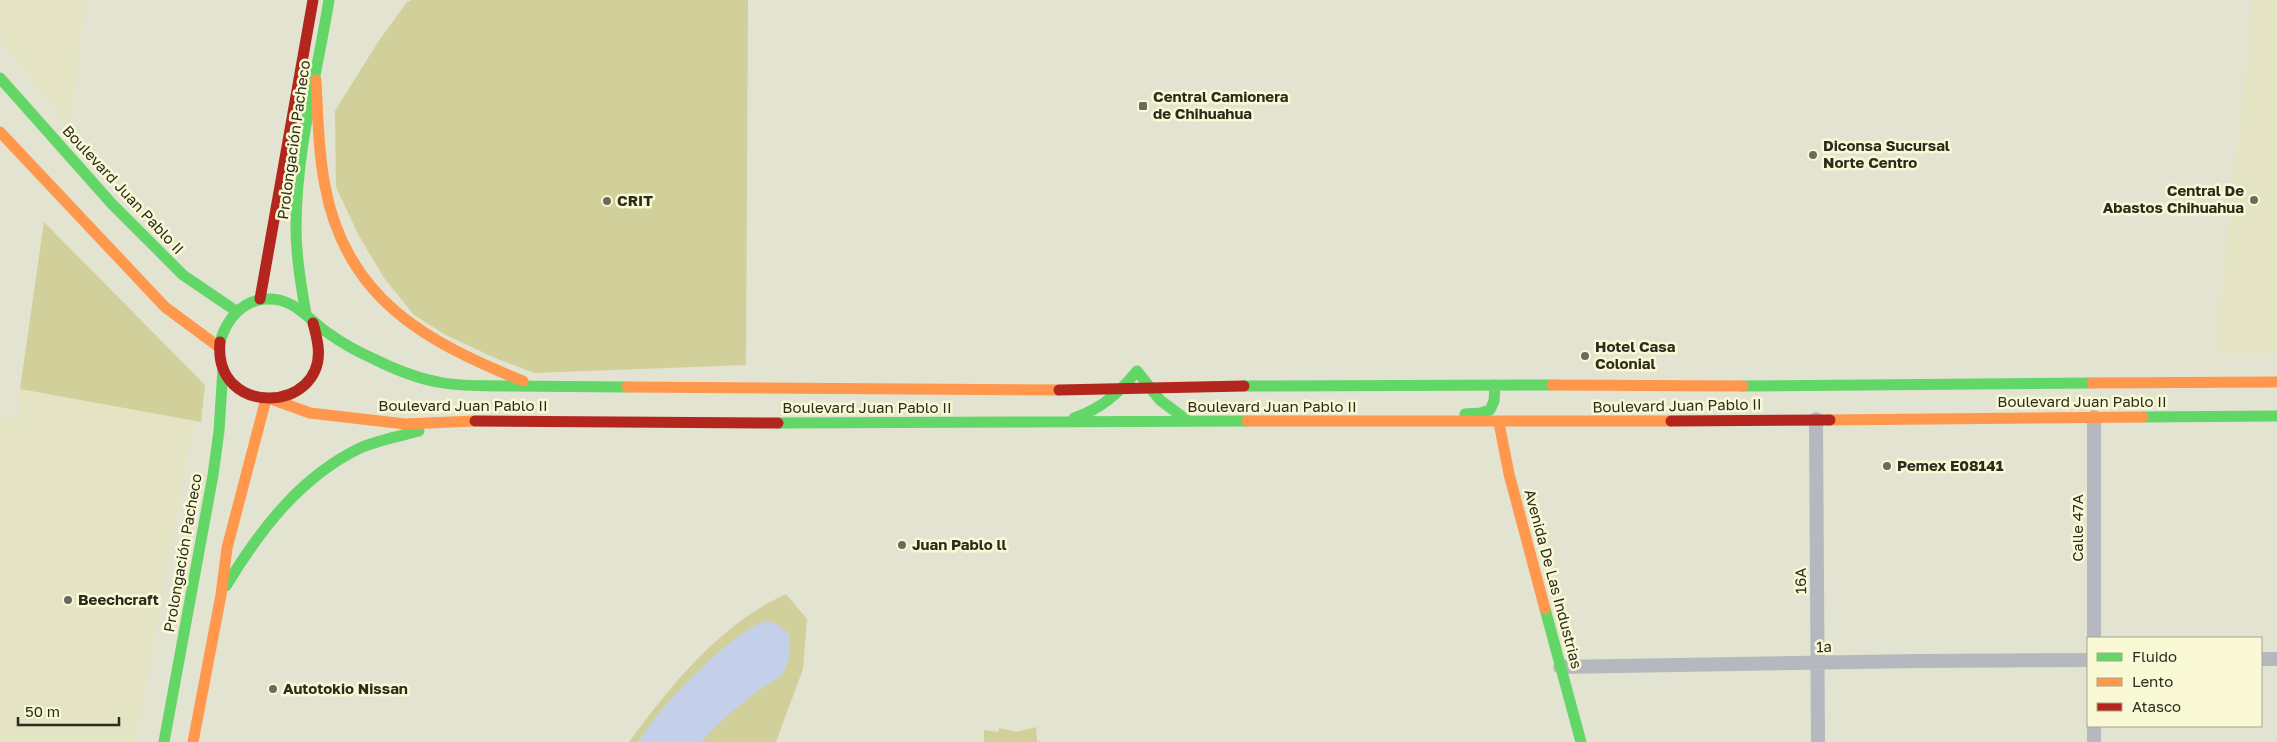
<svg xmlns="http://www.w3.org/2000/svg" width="2277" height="742" font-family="'Golos Text',sans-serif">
<rect width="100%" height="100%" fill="#e3e3d1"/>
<!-- built -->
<path fill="#e4e4c4" d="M 0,0 L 86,0 L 70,130 L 0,39 Z
M 2253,0 L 2277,0 L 2277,353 L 2214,354 Z
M 20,389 L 194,421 L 136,742 L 0,742 L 0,418 L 20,418 Z"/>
<!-- green -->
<path fill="#d1d09a" d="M 411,0 L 748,0 L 746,365 L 535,373 L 495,358 L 444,334 L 414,315 L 384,278 L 359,236 L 336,187 L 335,111 L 378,42 L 407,2 Z
M 44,222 L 205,385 L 201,422 L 20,389 Z
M 786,594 L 807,619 L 803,669 L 776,742 L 629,742 C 671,685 720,624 786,594 Z
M 1036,727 L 1037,741 L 1043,742 L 984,742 L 984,730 L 998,732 L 999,728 L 1017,732 Z"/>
<!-- water -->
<path fill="#c4cfea" d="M 767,620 L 778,625 L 790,634 C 790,645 791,659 785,669 C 780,679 771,682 762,688 C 740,704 719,722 701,742 L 639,742 C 655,711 714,653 743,633 C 751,627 759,624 767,620 Z"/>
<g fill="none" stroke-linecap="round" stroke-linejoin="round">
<!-- street -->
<path stroke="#b6b8c0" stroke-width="14" d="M 1816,419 L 1818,742
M 2094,638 L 2094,417
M 2261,659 L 2277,659
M 1560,667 L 1918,661 L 2088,660
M 2094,726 L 2094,742"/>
<!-- fast -->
<path stroke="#63d668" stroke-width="11" d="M 0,78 L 112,204 L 183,275 L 236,311
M 306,314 C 301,285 296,256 296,227 C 296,151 317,74 329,0
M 220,342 C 226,320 242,300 267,299 C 293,297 309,320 328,333 C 342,343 358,352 374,359 C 394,369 416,378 438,382 C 460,387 484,385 506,386 C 546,386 587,387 627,387
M 1244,386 L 1552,385
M 1743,386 L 2092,383
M 1465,414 L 1481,413 L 1490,410 L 1494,401 L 1495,385
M 2143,417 L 2277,416
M 1074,418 C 1101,409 1119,393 1137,371 L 1160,400 L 1188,421
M 778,423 L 1247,421
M 226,586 C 260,530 300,477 360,448 C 379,440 399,436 419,431
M 1545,609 L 1581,742
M 164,742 L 213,475 L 219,431 L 223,368"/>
<!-- slow -->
<path stroke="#ff974d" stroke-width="11" d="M 316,80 C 318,115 318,151 325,186 C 346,299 426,342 523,381
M 0,132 L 165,307 L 219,347
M 2092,383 L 2277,382
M 1552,385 L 1743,386
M 627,387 L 1059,390
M 271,399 L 310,413 L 405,424 L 475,421
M 1830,420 L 2143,417
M 1247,421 L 1671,421
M 1499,423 L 1509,474 L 1545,609
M 193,742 L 221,595 L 227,548 L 266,399"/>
<!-- jam -->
<path stroke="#b3261e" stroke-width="11" d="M 260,299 L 313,0
M 220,342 C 213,419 326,413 318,346 C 317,338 315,330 313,323
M 1059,390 L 1244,386
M 475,421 L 778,423
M 1671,421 L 1830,420"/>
</g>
<!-- markers -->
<g fill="#6b6b5d" stroke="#f9f9d6" stroke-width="2">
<rect x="1138" y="101" width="10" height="10" rx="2.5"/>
<circle cx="1813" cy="155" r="5"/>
<circle cx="2254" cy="200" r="5"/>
<circle cx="607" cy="201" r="5"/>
<circle cx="1585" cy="356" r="5"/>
<circle cx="1887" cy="466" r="5"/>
<circle cx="902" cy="545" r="5"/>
<circle cx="68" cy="600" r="5"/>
<circle cx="273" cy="689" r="5"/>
</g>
<g text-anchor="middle" stroke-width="5" stroke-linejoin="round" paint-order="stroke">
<!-- poi labels -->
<g font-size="15" font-weight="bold" fill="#2b2b1e" stroke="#f9f9d6" text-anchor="start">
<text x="1153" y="102">Central Camionera<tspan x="1153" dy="17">de Chihuahua</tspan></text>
<text x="1823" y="151">Diconsa Sucursal<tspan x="1823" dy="17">Norte Centro</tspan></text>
<text x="2244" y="196" text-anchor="end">Central De<tspan x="2244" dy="17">Abastos Chihuahua</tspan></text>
<text x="617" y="206">CRIT</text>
<text x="1595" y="352">Hotel Casa<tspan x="1595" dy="17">Colonial</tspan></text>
<text x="1897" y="471">Pemex E08141</text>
<text x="912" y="550">Juan Pablo ll</text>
<text x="78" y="605">Beechcraft</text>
<text x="283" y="694">Autotokio Nissan</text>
</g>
<!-- street labels -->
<g font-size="15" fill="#2b2b1e" stroke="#f9f9d6">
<text transform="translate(294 140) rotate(-82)" y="5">Prolongación Pacheco</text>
<text transform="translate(123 190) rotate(47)" y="5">Boulevard Juan Pablo II</text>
<text x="2082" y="407">Boulevard Juan Pablo II</text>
<text x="463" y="411">Boulevard Juan Pablo II</text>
<text transform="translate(1677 406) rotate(-1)" y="5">Boulevard Juan Pablo II</text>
<text x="1272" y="412">Boulevard Juan Pablo II</text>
<text x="867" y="413">Boulevard Juan Pablo II</text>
<text transform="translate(2078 528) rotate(-90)" y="5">Calle 47A</text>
<text transform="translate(183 553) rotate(-80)" y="5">Prolongación Pacheco</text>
<text transform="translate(1553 579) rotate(75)" y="5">Avenida De Las Industrias</text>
<text transform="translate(1801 581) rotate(-91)" y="5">16A</text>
<text transform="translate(1824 647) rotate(-1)" y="5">1a</text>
</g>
</g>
<!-- legend -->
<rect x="2087" y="637" width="175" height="90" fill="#f9f9d6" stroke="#a7a78c"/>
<rect x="2097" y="653" width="25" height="8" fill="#63d668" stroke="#a7a78c"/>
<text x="2132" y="662" font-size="15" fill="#2b2b1e">Fluido</text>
<rect x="2097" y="678" width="25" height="8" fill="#ff974d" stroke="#a7a78c"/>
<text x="2132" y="687" font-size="15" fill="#2b2b1e">Lento</text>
<rect x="2097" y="703" width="25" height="8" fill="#b3261e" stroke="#a7a78c"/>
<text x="2132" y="712" font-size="15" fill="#2b2b1e">Atasco</text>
<!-- scale -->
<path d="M18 717v8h101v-8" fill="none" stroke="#2b2b1e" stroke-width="2.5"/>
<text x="25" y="717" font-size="15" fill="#2b2b1e" stroke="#f9f9d6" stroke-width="4" paint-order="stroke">50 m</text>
</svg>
